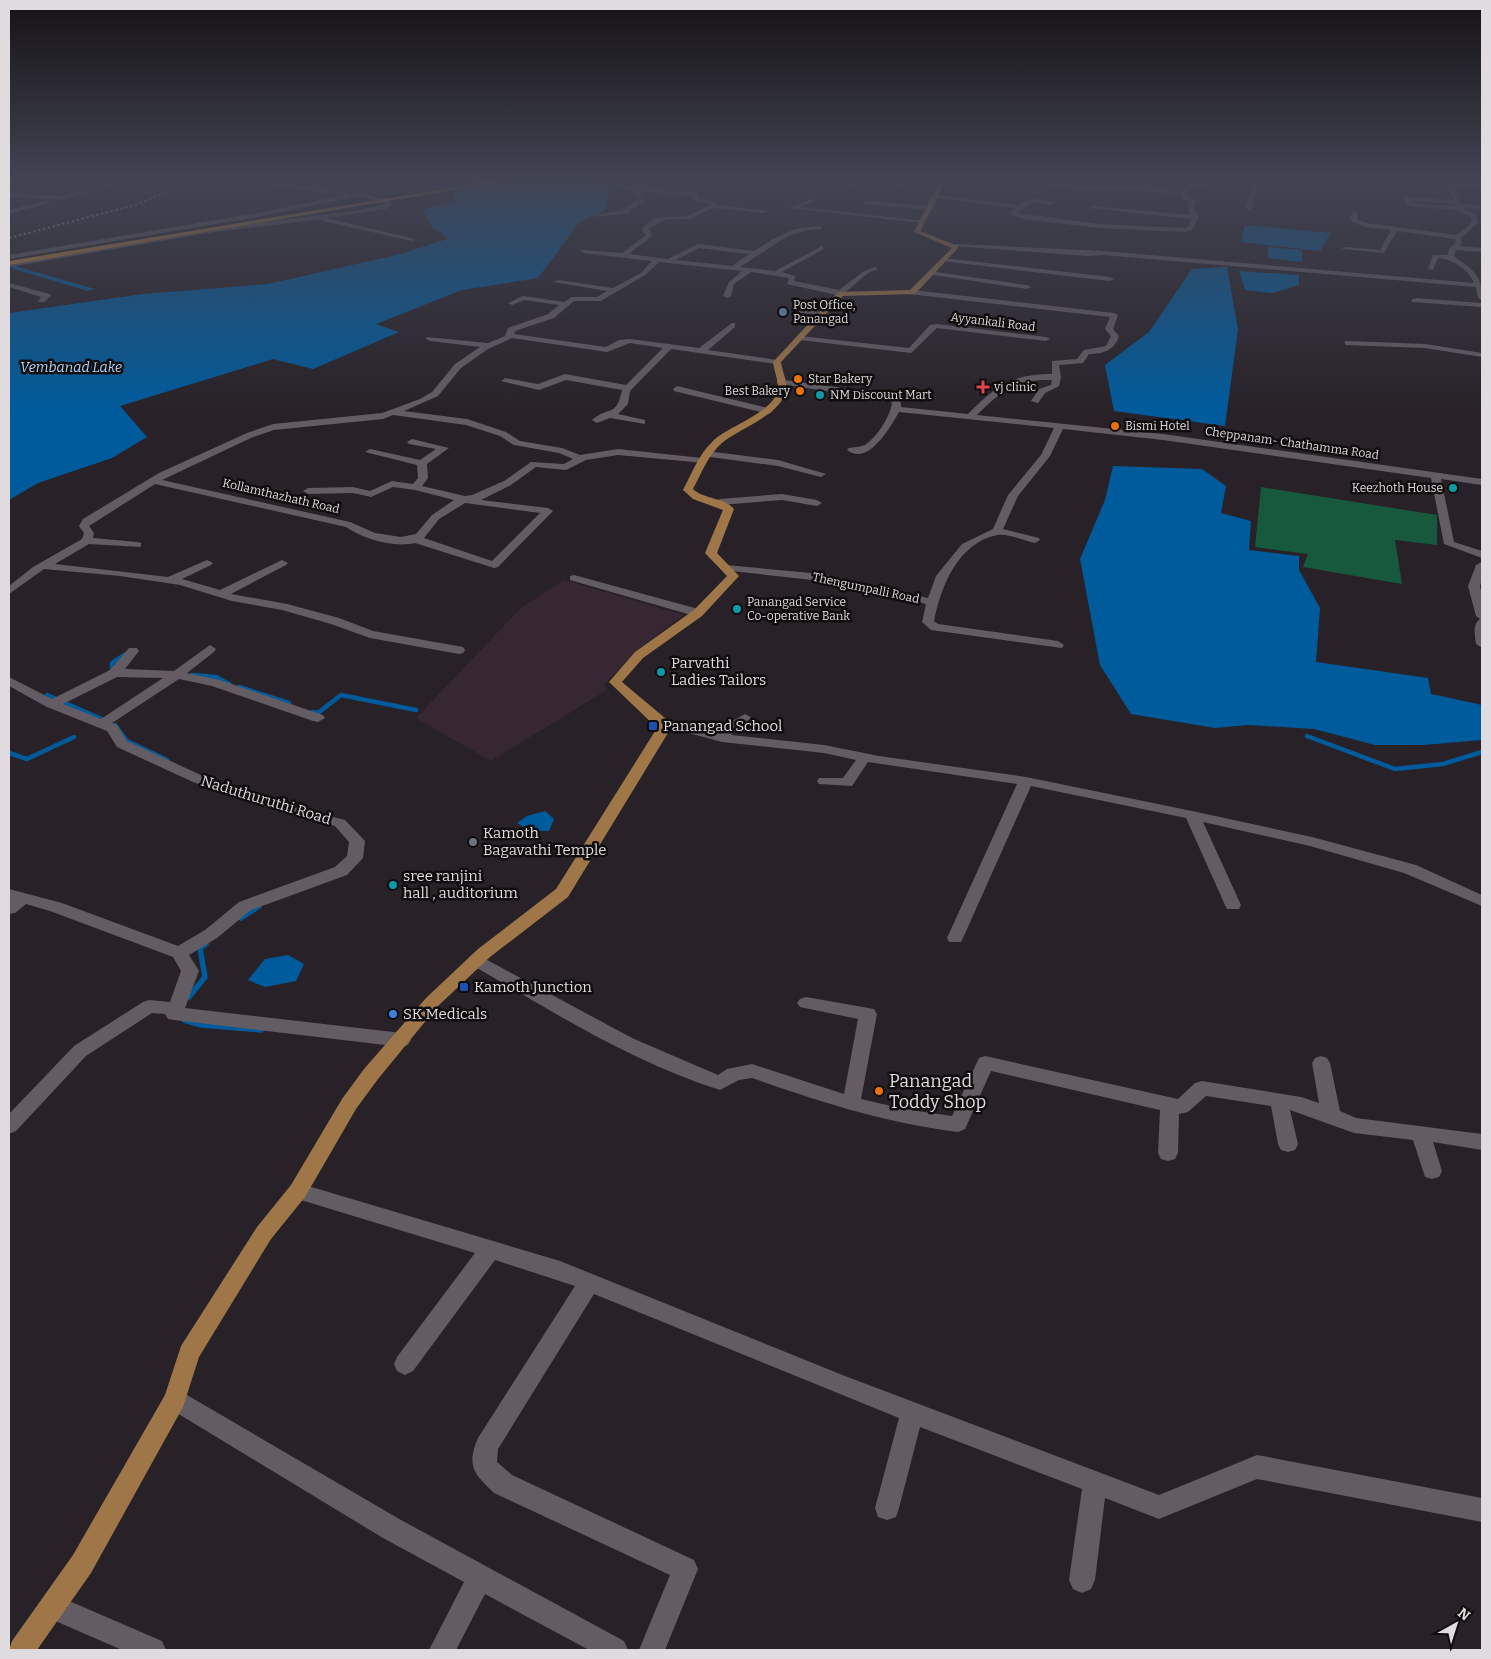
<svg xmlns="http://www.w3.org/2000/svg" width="1491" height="1659" font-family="Bitter,serif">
<rect width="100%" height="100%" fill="#282228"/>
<!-- education -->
<path fill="#362732" d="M 564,580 L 683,615 L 646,643 L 604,684 L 607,690 L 491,761 L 416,718 L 521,608 Z"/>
<!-- green -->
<path fill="#17593c" d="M 1261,487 L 1437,515 L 1437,545 L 1395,540 L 1402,584 L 1303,567 L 1308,554 L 1255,547 Z"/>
<!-- water -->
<path fill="#005b9c" d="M 454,179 L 589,179 L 612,186 L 605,210 L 579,223 L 538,278 L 462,290 L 376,324 L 399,332 L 313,369 L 273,359 L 120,406 L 147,437 L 112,458 L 38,483 L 9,500 L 9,313 L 143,294 L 268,284 L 401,254 L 447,239 L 442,233 L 433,228 L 422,210 L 455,202 Z
M 1245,225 L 1331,233 L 1320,251 L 1241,242 Z
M 1268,247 L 1302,250 L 1302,262 L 1268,258 Z
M 1227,267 L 1238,329 L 1225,426 L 1114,411 L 1105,365 L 1149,332 L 1192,269 Z
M 1239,271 L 1299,275 L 1299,285 L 1273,293 L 1245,290 Z
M 1113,466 L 1202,469 L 1226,486 L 1221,513 L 1251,521 L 1249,550 L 1299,556 L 1299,570 L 1320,608 L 1316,662 L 1428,678 L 1431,694 L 1482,705 L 1482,740 L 1423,745 L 1375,745 L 1314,729 L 1248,725 L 1215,728 L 1131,714 L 1100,665 L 1080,559 L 1105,500 Z
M 545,811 L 554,819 L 549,831 L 530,831 L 517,823 L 527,816 Z
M 288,955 L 304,964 L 296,981 L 265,987 L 248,980 L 265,959 Z"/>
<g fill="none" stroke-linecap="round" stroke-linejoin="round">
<!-- stream-far1 -->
<path stroke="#005b9c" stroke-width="4.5" d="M 114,670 L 112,670 L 112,663 L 124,655
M 192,675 L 216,677 L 229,684
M 239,687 L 289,703
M 47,695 L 106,721
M 313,712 L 318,713 L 341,695 L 416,710
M 115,725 L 127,741 L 167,760
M 1307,736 L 1395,769 L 1443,764 L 1482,752
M 9,753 L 27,759 L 74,737"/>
<!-- stream -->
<path stroke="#005b9c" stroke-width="5.5" d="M 241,918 L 259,906
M 189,997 L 205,977 L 200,948 L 206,944
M 184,1020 L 201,1025 L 261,1030"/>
<!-- canal -->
<path fill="#005b9c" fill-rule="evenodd" d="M 11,266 L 15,266 L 95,289 L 88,291 L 11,268 Z"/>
<!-- minor -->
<path fill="#635c63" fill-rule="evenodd" d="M 17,179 C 40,179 62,190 83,191 C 98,191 119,179 137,179 L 62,200 L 9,197 L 9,193 L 62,196 L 77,192 Z
M 228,179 L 245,179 L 346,192 L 349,195 L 365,193 L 392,203 L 387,209 L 326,218 L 415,239 L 412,241 L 323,221 L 323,219 L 214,232 L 9,267 L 9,263 L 214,228 L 355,211 L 386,204 L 364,197 L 355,197 L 258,217 L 9,259 L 9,255 L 258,213 L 344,195 Z
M 622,179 L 628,179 L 623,186 L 691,192 L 698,194 L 698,198 L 718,203 L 718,205 L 768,211 L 765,213 L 713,208 L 690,219 L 667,219 L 649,228 L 652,236 L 629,254 L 668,259 L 698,244 L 754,251 L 773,239 L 795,229 L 820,226 L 822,229 L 808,230 L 788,236 L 740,267 L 775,271 L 822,246 L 824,249 L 782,272 L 795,276 L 794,281 L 839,290 L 864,271 L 875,267 L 878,269 L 868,273 L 841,296 L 787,284 L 789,278 L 751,272 L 734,284 L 731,296 L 727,298 L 723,296 L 729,282 L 742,271 L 659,262 L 645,275 L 601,301 L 574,301 L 554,318 L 515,331 L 514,334 L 606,347 L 619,340 L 630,339 L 699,348 L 732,323 L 735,323 L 735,327 L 708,350 L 777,360 L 781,362 L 777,364 L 671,349 L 630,391 L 628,404 L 618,414 L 645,420 L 645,424 L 610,418 L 597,423 L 592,420 C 610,405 616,418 622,390 L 566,380 L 539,390 L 501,381 L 505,378 L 538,384 L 565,374 L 626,385 L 663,348 L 630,343 L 607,352 L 512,338 L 488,349 L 461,368 L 438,396 L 404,411 L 467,419 L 506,432 L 520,441 L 562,448 L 580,455 L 618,449 L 702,458 L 705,459 L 705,463 L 618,455 L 586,460 L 566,470 L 536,467 L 511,485 L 481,500 L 548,508 L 553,511 L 498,567 L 494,568 L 415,543 C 394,548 363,539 346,527 L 155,484 L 89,526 L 94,533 L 93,538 L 137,542 L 141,543 L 141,547 L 89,544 L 55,564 L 168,577 L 207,560 L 213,563 L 211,565 L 182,579 L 220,590 L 282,560 L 288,563 L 286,565 L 231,594 L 287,604 L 339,618 L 373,631 L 463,647 L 465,650 L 463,653 L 459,654 L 370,638 L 331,624 L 282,610 L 232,601 L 180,585 L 120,576 L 44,569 L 9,594 L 9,586 L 33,567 L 82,539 L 84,533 L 79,526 L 83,519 L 159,473 L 247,433 L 273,424 L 382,413 L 420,399 L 432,392 L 455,364 L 480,347 L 430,341 L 426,339 L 427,337 L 488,343 L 505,336 L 508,328 L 548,314 L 559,305 L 524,300 L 512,305 L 508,303 L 523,296 L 564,302 L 572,297 L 597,297 L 607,291 L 554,282 L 558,280 L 613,288 L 641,273 L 652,261 L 583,253 L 581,250 L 622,253 L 646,235 L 642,230 C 655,210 673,221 689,215 C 696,213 703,208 710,204 L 693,200 L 691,196 L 644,191 L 641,195 L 645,199 L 628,213 L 596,217 L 596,215 L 624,210 L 639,198 L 634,195 L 638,191 L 617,188 ZM 699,248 L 749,254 L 732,266 L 676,260 ZM 393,415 L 466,425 L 500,436 L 514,445 L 559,453 L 573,459 L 564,464 L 531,462 L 504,481 L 472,495 L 465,496 L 422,486 L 428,478 L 427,464 L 449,448 L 412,439 L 407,442 L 409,444 L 436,449 L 420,460 L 370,449 L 365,452 L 417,465 L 418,478 L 413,484 L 392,481 L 370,491 L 353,487 L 308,488 L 303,491 L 308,494 L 353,493 L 371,497 L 393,487 L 415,490 L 454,500 L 432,515 L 416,534 L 401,537 L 375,533 L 350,522 L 162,480 L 253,437 L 274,430 L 383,419 ZM 465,503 L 540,513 L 492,561 L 424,538 L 439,519 Z
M 813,179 L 822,179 L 805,186 L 802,184 Z
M 850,179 L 857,179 L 852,183 L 857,185 L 850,190 L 847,188 L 850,185 L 845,183 Z
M 908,179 L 915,179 L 899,189 L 884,187 L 896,186 Z
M 918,179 L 945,179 L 946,180 L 943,182 Z
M 1201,179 L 1207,179 L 1205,186 L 1190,187 L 1187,197 L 1196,200 L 1193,207 L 1199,217 L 1192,230 L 1184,232 L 1099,228 L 1023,219 L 1010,214 L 1015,208 L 933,197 L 936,195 L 1019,205 L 1032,198 L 1055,203 L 1052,205 L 1033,202 L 1017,213 L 1099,224 L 1184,228 L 1188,227 L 1192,219 L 1089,208 L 1092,206 L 1190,215 L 1187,207 L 1190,201 L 1182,199 L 1182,194 L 1122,189 L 1082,191 L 1045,185 L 1048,183 L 1082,187 L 1122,185 L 1183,191 L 1186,184 L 1200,183 Z
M 1254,179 L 1260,179 L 1252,208 L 1249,210 L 1246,208 Z
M 1433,179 L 1442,179 L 1448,182 L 1482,183 L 1482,187 L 1452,186 L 1460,204 L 1482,205 L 1482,209 L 1463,208 L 1476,215 L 1478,223 L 1461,238 L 1462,243 L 1459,246 L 1482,248 L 1482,252 L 1456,250 L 1454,256 C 1474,271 1482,274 1482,300 L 1478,298 L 1476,287 L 1103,255 L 1088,256 L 953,246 L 956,244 L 1103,251 L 1474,283 C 1469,269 1451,259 1438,258 L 1433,270 L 1428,269 L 1433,255 L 1447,255 L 1450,248 L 1456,242 L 1455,239 L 1397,231 L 1384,253 L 1342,249 L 1345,247 L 1380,250 L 1391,230 L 1366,227 L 1353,222 L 1350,217 L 1354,211 L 1357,213 L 1358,220 L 1367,223 L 1457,235 L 1472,222 L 1471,217 L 1457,210 L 1407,206 L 1403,199 L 1406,197 L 1453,200 L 1447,187 ZM 1410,201 L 1454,204 L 1455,206 L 1411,203 Z
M 813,198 L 815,201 L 800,207 L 925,221 L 922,223 L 789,208 Z
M 46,201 L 51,202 L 9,214 L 9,210 Z
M 865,201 L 930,206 L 933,208 L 930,210 L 863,204 Z
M 943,258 L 1110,277 L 1114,279 L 1110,281 L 941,261 Z
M 929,271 L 1027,285 L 1031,287 L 1027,289 L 927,274 Z
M 9,283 L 50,294 L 51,296 L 44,302 L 38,302 L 41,297 L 9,287 Z
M 912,290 L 1114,313 L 1118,315 L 1113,329 L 1119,336 C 1115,350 1103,354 1089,354 L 1083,363 L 1059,365 L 1061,377 L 1059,386 L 1045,393 L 1038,403 L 1031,401 L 1039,389 L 1051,385 L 1052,380 C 1016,379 1002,390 977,415 L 1163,434 L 1482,479 L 1482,485 L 1441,479 L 1454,542 L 1482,551 L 1482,558 L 1444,544 L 1431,478 L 1163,440 L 1063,429 L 1050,456 L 1018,496 L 1003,529 L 1039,538 L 1040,540 L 1035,543 C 1025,541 1007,533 997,535 C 958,543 941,586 934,621 L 938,624 L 1058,641 L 1064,645 L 1062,648 L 931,630 L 922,622 L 926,604 L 822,581 L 722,570 L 720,568 L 726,565 L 822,574 L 928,598 L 936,576 L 962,544 L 993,529 L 1008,495 L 1041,455 L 1054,428 L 899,412 C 891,426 868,467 847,450 L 849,448 C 854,447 860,447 865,445 C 877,437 890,417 892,403 L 890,401 L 780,384 L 777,383 L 777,379 L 886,394 L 896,397 L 901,403 L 901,407 L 968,414 C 996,386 1012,374 1052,374 L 1052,361 L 1077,359 L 1084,350 L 1106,346 L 1111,336 L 1105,329 L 1110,317 L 909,294 L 909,290 Z
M 1415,298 L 1482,303 L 1482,307 L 1412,302 L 1411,300 Z
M 803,309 L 827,313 L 823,315 L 800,313 L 799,311 Z
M 937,324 L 1046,337 L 1050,339 L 1046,341 L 937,328 L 911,353 L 800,340 L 796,338 L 800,336 L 909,348 L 930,325 Z
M 1348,341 L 1425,344 L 1482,353 L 1482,357 L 1425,348 L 1345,345 L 1345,341 Z
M 677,386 L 772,409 L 773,411 L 769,414 L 674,391 L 673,389 Z
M 706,451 L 778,460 L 826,474 L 821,477 L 778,466 L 703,456 L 703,452 Z
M 782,494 L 817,500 L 822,503 L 817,506 L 782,500 L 720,505 L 715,502 L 720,499 Z
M 1482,562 L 1482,579 L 1480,586 L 1482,595 L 1482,648 L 1476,644 C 1475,635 1472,625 1480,619 L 1476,616 L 1468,586 L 1476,565 Z
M 574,575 L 702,610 L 704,613 L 698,617 L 570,580 L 570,576 Z
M 210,645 L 216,649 L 214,652 L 187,673 L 220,680 L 323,715 L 325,718 L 318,722 L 313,721 L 212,686 L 179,679 L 112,723 L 117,725 L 127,741 L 203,776 L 293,807 L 345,820 L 365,841 L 363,858 L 347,875 L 251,910 L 217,938 L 189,955 L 199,971 L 185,1008 L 402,1033 L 408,1035 L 411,1040 L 408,1045 L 402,1047 L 174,1020 L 168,1019 L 165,1014 L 152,1013 L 86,1056 L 16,1131 L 9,1134 L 9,1114 L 74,1046 L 143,1002 L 149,1000 L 170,1002 L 181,971 L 173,957 L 50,911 L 26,904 L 15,913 L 9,914 L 9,889 L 62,903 L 178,946 L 205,930 L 239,902 L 335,867 L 347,856 L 349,842 L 335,826 L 283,813 L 193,782 L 117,747 L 107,731 L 47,707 L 9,686 L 9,677 L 52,699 L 110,670 L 129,648 L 137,648 L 139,651 L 125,669 L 174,671 ZM 117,677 L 163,678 L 101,719 L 63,704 Z
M 745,714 L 752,718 L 731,735 L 824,745 L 879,756 L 1026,777 L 1192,811 L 1312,837 L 1416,865 L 1482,895 L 1482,906 L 1404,873 L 1310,846 L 1203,822 L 1241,905 L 1239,909 L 1227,909 L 1225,905 L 1186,818 L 1031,786 L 963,938 L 961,942 L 949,942 L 947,938 L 1017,784 L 868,762 L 852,786 L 819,784 L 817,781 L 819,778 L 843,778 L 856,760 L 824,753 L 722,742 L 655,724 L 653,721 L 660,717 L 719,733 L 723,726 Z
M 476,954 L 632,1038 L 718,1075 L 727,1069 L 752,1064 L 844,1094 L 858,1019 L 800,1007 L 797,1003 L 800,999 L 806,997 L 874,1009 L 877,1014 L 861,1099 L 904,1109 L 952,1116 L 979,1058 L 985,1056 L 1178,1099 L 1195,1083 L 1202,1081 L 1301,1097 L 1319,1103 L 1312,1063 L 1315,1058 L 1321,1056 L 1327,1058 L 1330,1063 L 1340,1111 L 1356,1118 L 1482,1134 L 1482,1150 L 1433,1142 L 1442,1171 L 1439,1177 L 1432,1179 L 1425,1177 L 1413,1140 L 1354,1133 L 1290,1110 L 1298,1144 L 1295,1150 L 1288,1152 L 1281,1150 L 1278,1144 L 1271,1106 L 1206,1096 L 1188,1112 L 1179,1114 L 1178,1153 L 1175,1159 L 1168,1161 L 1161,1159 L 1158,1153 L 1160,1110 L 991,1071 L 965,1129 L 958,1132 C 886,1123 820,1102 752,1078 L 739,1080 L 720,1090 C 631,1062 550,1010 470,964 L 468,960 L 470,956 Z
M 298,1183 L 560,1261 L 845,1376 L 1159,1495 L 1257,1455 L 1482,1498 L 1482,1522 L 1257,1479 L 1159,1519 L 1105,1498 L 1095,1580 L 1091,1589 L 1082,1593 L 1073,1589 L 1069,1580 L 1082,1489 L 920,1427 L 899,1508 L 896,1517 L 887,1520 L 878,1517 L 875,1508 L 899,1418 L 594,1294 L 498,1449 L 497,1462 L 512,1475 L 694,1560 L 698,1569 L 665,1650 L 639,1650 L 670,1575 L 494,1493 C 474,1474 466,1466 478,1438 L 575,1286 L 495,1260 L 413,1371 L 405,1375 L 397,1371 L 394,1364 L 397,1357 L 475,1253 L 291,1197 L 288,1191 L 291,1185 Z
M 175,1388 L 401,1520 L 624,1641 L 628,1650 L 589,1650 L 485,1594 L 456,1650 L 429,1650 L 464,1582 L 383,1538 L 167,1407 L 163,1399 L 167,1391 Z
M 53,1594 L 162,1641 L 166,1650 L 122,1650 L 44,1616 L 40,1607 L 44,1598 Z"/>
<!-- major -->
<path fill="#9e7648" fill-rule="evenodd" d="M 941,179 L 947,179 L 920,231 L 958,246 L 958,248 L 915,294 L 843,296 L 781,362 C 782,370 786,378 786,385 C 788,413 739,428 722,443 C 708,455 701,474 693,489 C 705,500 724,497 734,509 L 717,553 L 739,576 L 702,616 L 643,658 L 622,682 L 665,718 L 671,728 L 568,897 L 490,957 L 438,1006 L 378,1079 L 356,1109 L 305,1197 L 271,1239 L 199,1357 L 183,1407 L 91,1573 L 37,1650 L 9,1650 L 12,1641 L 73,1555 L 165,1395 L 181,1346 L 257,1227 L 291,1185 L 342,1099 L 364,1069 L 426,998 L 478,949 L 556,889 L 657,728 L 609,682 L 635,652 L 694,610 L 727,576 L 705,553 L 723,510 L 693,499 L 683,490 C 692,473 699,454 713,441 C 729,425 780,411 778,385 C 777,377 774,370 773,362 L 838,292 L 910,290 L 952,248 L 914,232 Z"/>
<!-- highway -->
<path fill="#c68836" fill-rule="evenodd" d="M 505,179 L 519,179 L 9,265 L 9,261 Z"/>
<!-- rail -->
<path stroke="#9b979b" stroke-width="2" stroke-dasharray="2.5 2.5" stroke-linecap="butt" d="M 9,238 L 135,205 L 201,179"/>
</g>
<!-- sky -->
<linearGradient id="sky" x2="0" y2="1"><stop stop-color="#161316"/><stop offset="0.44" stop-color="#424453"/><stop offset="1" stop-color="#424453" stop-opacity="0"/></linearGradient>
<rect width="1491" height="411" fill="url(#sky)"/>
<!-- markers -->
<circle fill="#5c6f8a" stroke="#100d0f" stroke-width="2" cx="783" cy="312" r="5"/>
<g fill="#e8710a" stroke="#100d0f" stroke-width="2">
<circle cx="798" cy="379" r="5"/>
<circle cx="800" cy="391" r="5"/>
<circle cx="1115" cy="426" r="5"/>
<circle cx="879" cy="1091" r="5"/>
</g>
<path fill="#e0444e" stroke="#100d0f" stroke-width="2" d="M980.5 379.5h5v5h5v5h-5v5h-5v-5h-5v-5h5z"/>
<g fill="#0f9aa8" stroke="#100d0f" stroke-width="2">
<circle cx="820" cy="395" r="5"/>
<circle cx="1453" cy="488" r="5"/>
<circle cx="737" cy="609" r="5"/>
<circle cx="661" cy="672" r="5"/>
<circle cx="393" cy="885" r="5"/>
</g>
<g fill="#1a4fb4" stroke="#100d0f" stroke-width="2">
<rect x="648" y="721" width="10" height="10" rx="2.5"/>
<rect x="459" y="982" width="10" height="10" rx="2.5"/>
</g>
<circle fill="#6b7280" stroke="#100d0f" stroke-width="2" cx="473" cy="842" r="5"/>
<circle fill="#3f7fe0" stroke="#100d0f" stroke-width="2" cx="393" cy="1014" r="5"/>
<g text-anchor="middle" stroke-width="5" stroke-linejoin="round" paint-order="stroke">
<!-- far-poi labels -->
<g font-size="12" fill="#dfdbde" stroke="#100d0f" text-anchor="start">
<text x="793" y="309">Post Office,<tspan x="793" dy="14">Panangad</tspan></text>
<text x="808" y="383">Star Bakery</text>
<text x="994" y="391">vj clinic</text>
<text x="790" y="395" text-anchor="end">Best Bakery</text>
<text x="830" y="399">NM Discount Mart</text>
<text x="1125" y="430">Bismi Hotel</text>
<text x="1443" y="492" text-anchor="end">Keezhoth House</text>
<text x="747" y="606">Panangad Service<tspan x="747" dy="14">Co-operative Bank</tspan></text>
</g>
<!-- far-street labels -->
<g font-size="12" fill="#dfdbde" stroke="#100d0f">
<text transform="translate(993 322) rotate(7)" y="4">Ayyankali Road</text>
<text transform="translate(1292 443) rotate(8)" y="4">Cheppanam- Chathamma Road</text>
<text transform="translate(281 496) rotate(13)" y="4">Kollamthazhath Road</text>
<text transform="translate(866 588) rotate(12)" y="4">Thengumpalli Road</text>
</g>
<!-- far-water labels -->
<g font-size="14" font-style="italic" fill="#afd2f7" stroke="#100d0f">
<text x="71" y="372">Vembanad Lake</text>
</g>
<!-- poi labels -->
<g font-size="15" fill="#dfdbde" stroke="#100d0f" text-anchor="start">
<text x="671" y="668">Parvathi<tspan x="671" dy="17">Ladies Tailors</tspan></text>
<text x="663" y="731">Panangad School</text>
<text x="483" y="838">Kamoth<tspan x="483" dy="17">Bagavathi Temple</tspan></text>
<text x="403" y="881">sree ranjini<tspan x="403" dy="17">hall , auditorium</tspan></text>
<text x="474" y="992">Kamoth Junction</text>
<text x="403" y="1019">SK Medicals</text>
</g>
<!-- street labels -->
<g font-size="15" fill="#dfdbde" stroke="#100d0f">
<text transform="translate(266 800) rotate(17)" y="5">Naduthuruthi Road</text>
</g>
<!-- near-poi labels -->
<g font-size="18" fill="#dfdbde" stroke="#100d0f" text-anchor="start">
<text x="889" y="1087">Panangad<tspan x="889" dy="21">Toddy Shop</tspan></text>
</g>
</g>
<!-- border -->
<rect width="1491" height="1659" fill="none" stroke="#dfdbde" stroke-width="20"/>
<!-- north arrow -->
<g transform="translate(1456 1624) rotate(39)" stroke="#100d0f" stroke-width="4" paint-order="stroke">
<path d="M0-4L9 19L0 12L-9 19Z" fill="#dfdbde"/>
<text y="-8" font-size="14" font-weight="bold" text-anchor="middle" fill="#dfdbde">N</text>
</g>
</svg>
